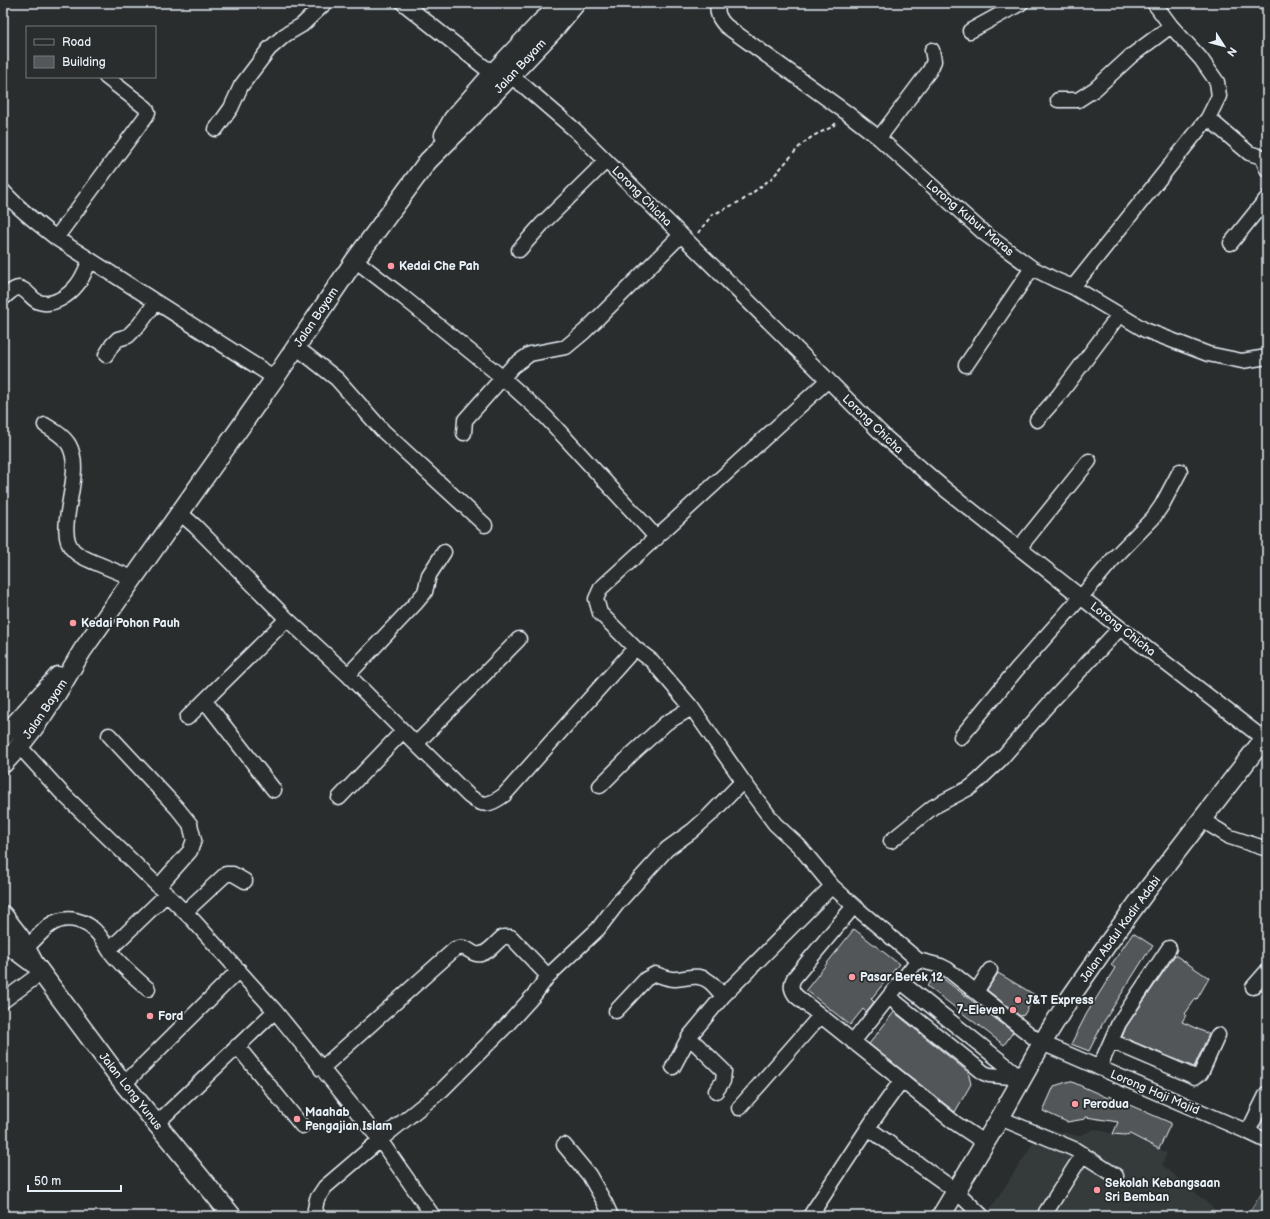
<svg xmlns="http://www.w3.org/2000/svg" width="1270" height="1219" font-family="'Balsamiq Sans',sans-serif">
<rect width="100%" height="100%" fill="#2a2d2e"/>
<filter id="ink" filterUnits="userSpaceOnUse"><feTurbulence type="fractalNoise" baseFrequency=".025" numOctaves="2"/><feDisplacementMap in="SourceGraphic" scale="8" xChannelSelector="R" yChannelSelector="G"/><feConvolveMatrix kernelMatrix="1 2 1 2 8 2 1 2 1" color-interpolation-filters="sRGB"/></filter>
<g filter="url(#ink)">
<!-- built -->
<path fill="#363a3b" d="M 1040,1127 L 1078,1136 L 1095,1129 L 1113,1134 L 1125,1135 L 1130,1134 L 1167,1153 L 1162,1165 L 1223,1216 L 987,1216 L 987,1214 L 1034,1142 L 1016,1130 Z"/>
<!-- green -->
<path fill="#424648" stroke="#959ca0" d="M 1267,1185 L 1267,1216 L 1247,1216 Z"/>
<!-- building -->
<path fill="#535759" stroke="#e8f1f8" d="M 854,929 L 899,964 L 871,999 L 874,1002 L 866,1012 L 863,1009 L 850,1025 L 806,990 Z
M 1133,933 L 1153,946 L 1146,955 L 1103,1023 L 1089,1051 L 1071,1044 L 1087,1013 L 1115,968 L 1111,965 Z
M 1175,955 L 1209,978 L 1197,999 L 1196,998 L 1185,1014 L 1186,1015 L 1182,1022 L 1209,1034 L 1194,1067 L 1122,1037 L 1126,1027 Z
M 998,973 L 1035,995 L 1024,1015 L 1020,1016 L 987,990 Z
M 937,974 L 1013,1032 L 1004,1045 L 927,986 Z
M 894,1012 L 968,1072 L 971,1084 L 955,1112 L 869,1044 Z
M 1070,1081 L 1108,1098 L 1109,1096 L 1171,1123 L 1159,1149 L 1130,1134 L 1125,1135 L 1113,1134 L 1118,1122 L 1086,1117 L 1085,1119 L 1067,1122 L 1043,1111 L 1054,1086 Z"/>
<g fill="none" stroke-linecap="round" stroke-linejoin="round">
<defs>
<path id="minor" d="M 403,3 L 484,67 L 517,81 L 524,86 L 575,130 L 828,380 L 885,437 L 946,490 L 1120,628 L 1264,739
M 718,3 C 716,13 719,19 726,26 L 847,113 L 879,138 L 984,233 L 1032,268 L 1056,280 L 1073,287 L 1145,330 L 1208,354 L 1242,361 L 1267,357
M 1264,3 L 1267,5
M 970,31 L 1021,3
M 1058,100 L 1078,100 L 1095,89 L 1131,56 L 1171,26
M 1208,118 L 1249,153 L 1262,157 L 1267,169
M 216,129 L 231,108 L 241,86 L 269,49 L 285,35 L 302,25 L 325,3
M 879,138 L 930,70 L 934,61 L 932,50
M 3,191 C 19,209 37,223 56,238 L 275,378
M 56,238 L 146,116 L 148,112 L 146,108 L 106,77
M 1231,243 L 1267,198
M 519,250 L 543,223 L 606,161
M 355,260 L 403,297 L 503,378 L 546,417 L 657,538
M 1073,287 L 1208,118 L 1219,96 L 1217,82 L 1201,59 L 1171,26 L 1154,3
M 3,298 C 7,295 13,288 19,288 C 27,289 32,300 39,302 C 53,307 69,295 77,285 C 83,278 86,269 90,260
M 296,347 L 337,379 L 383,431 L 485,525
M 106,355 L 112,345 L 118,339 L 128,336 L 139,325 L 156,302
M 966,365 L 1032,268
M 828,380 L 601,588 L 596,599 L 600,613 L 635,648 L 652,661 L 692,708 L 743,781 L 775,824 L 799,846 L 832,886 L 854,906 L 918,960 L 853,1042
M 1037,420 L 1059,395 L 1119,315
M 45,425 C 53,430 64,436 69,445 C 86,475 52,531 74,551 C 80,557 89,560 96,563 C 108,568 120,573 133,578
M 464,433 L 465,420 L 513,366 L 530,354 L 566,347 L 584,332 L 681,235
M 180,513 L 195,526 L 287,619 L 348,675 L 416,744 L 469,796 C 483,807 489,806 504,795 L 635,648
M 1019,548 L 1089,461
M 348,675 L 415,604 L 425,592 L 429,575 L 444,552
M 205,701 L 274,790
M 187,718 L 287,619
M 109,735 L 177,808 L 190,824 L 194,840 L 190,851 L 159,886
M 961,737 L 1017,669 L 1081,597 L 1115,557 L 1153,518 L 1162,505 L 1180,471
M 416,744 L 519,639
M 20,747 L 61,792 L 193,920 L 275,1011 L 380,1140 L 433,1216
M 600,786 L 632,754 L 666,723 L 692,708
M 339,798 L 403,731
M 1202,820 L 1230,837 L 1267,849
M 891,841 L 933,807 L 971,787 L 979,780 L 1000,760 L 1047,706 L 1120,628
M 854,906 L 794,978 C 790,985 791,990 796,996 L 955,1123 L 985,1143
M 185,912 L 226,874 L 233,874 L 245,881
M 26,948 C 34,941 41,932 50,925 C 67,914 87,920 99,935 C 103,940 106,945 109,950 C 120,965 135,977 148,989
M 109,950 L 167,894
M 918,960 L 941,966 L 947,969 L 1033,1037 L 1042,1043 L 1248,1132 L 1267,1141
M 901,982 L 1022,1078
M 1253,987 L 1267,971
M 976,992 L 990,970
M 889,997 L 984,1073 L 989,1075 L 1022,1078
M 3,1001 L 41,973
M 616,1011 L 646,979 L 655,974 C 662,976 669,980 676,979 C 689,978 698,973 710,982 C 715,986 719,992 723,996
M 1111,1041 L 1195,1077 L 1201,1073 L 1218,1035
M 237,1046 L 302,1126
M 673,1067 L 689,1037
M 1099,1068 L 1119,1023 L 1169,948
M 321,1069 L 455,949 C 470,944 471,957 481,954 C 490,952 496,942 503,937 L 511,937 L 548,976
M 124,1084 L 239,970
M 716,1091 L 723,1081 L 724,1071 L 689,1037 L 723,996 L 832,886
M 739,1108 L 820,1016
M 1000,1118 L 1074,1149 L 1116,1176
M 157,1123 L 275,1011
M 868,1128 L 956,1191 L 982,1216
M 1248,1132 L 1267,1093
M 564,1145 L 589,1175 L 605,1203 L 611,1216
M 318,1216 L 315,1209 L 317,1199 L 325,1187 L 380,1140 L 442,1090 L 506,1026 L 535,994 L 548,976 L 598,929 L 617,904 L 667,849 L 692,831 L 710,815 L 743,781
M 810,1216 L 874,1119 L 901,1081
M 1045,1216 L 1046,1212 L 1083,1154"/>
<path id="major" d="M 444,135 L 453,119 L 494,72 L 543,20 L 566,3
M 3,737 L 58,676
M 3,764 C 37,730 58,692 82,651 L 275,378 L 355,260 L 428,161 L 466,123 L 553,31 L 576,3
M 3,915 L 20,937 L 34,963 L 124,1084 L 232,1216
M 3,937 L 10,946 L 30,961
M 941,1216 L 1000,1118 L 1042,1043 L 1070,998 L 1106,946 L 1147,890 L 1267,735"/>
</defs>
<!-- minor casing -->
<use href="#minor" stroke="#e8f1f8" stroke-width="17"/>
<!-- major casing -->
<use href="#major" stroke="#e8f1f8" stroke-width="21"/>
<!-- path -->
<path stroke="#e8f1f8" stroke-width="2" stroke-dasharray="4 3" stroke-linecap="butt" d="M 698,233 L 712,215 L 743,200 L 772,178 L 801,145 L 813,136 L 832,127 L 838,121"/>
<!-- minor -->
<use href="#minor" stroke="#2a2d2e" stroke-width="14"/>
<!-- major -->
<use href="#major" stroke="#2a2d2e" stroke-width="18"/>
</g>
</g>
<!-- markers -->
<g fill="#ff9aa2" stroke="#2a2d2e" stroke-width="1.5">
<circle cx="391" cy="266" r="4"/>
<circle cx="73" cy="623" r="4"/>
<circle cx="852" cy="977" r="4"/>
<circle cx="1018" cy="1000" r="4"/>
<circle cx="1013" cy="1010" r="4"/>
<circle cx="150" cy="1016" r="4"/>
<circle cx="1075" cy="1104" r="4"/>
<circle cx="297" cy="1119" r="4"/>
<circle cx="1097" cy="1190" r="4"/>
</g>
<g text-anchor="middle" stroke-width="3.5" stroke-linejoin="round" paint-order="stroke">
<!-- street labels -->
<g font-size="12" fill="#e8f1f8" stroke="#2a2d2e">
<text transform="translate(520 66) rotate(-47)" y="4">Jalan Bayam</text>
<text transform="translate(642 196) rotate(45)" y="4">Lorong Chicha</text>
<text transform="translate(970 218) rotate(40)" y="4">Lorong Kubur Maras</text>
<text transform="translate(316 317) rotate(-56)" y="4">Jalan Bayam</text>
<text transform="translate(873 424) rotate(44)" y="4">Lorong Chicha</text>
<text transform="translate(1123 629) rotate(38)" y="4">Lorong Chicha</text>
<text transform="translate(45 709) rotate(-56)" y="4">Jalan Bayam</text>
<text transform="translate(1120 929) rotate(-54)" y="4">Jalan Abdul Kadir Adabi</text>
<text transform="translate(131 1091) rotate(52)" y="4">Jalan Long Yunus</text>
<text transform="translate(1155 1092) rotate(23)" y="4">Lorong Haji Majid</text>
</g>
<!-- poi labels -->
<g font-size="12" font-weight="bold" fill="#e8f1f8" stroke="#2a2d2e" text-anchor="start">
<text x="399" y="270">Kedai Che Pah</text>
<text x="81" y="627">Kedai Pohon Pauh</text>
<text x="860" y="981">Pasar Berek 12</text>
<text x="1026" y="1004">J&amp;T Express</text>
<text x="1005" y="1014" text-anchor="end">7-Eleven</text>
<text x="158" y="1020">Ford</text>
<text x="1083" y="1108">Perodua</text>
<text x="305" y="1116">Maahab<tspan x="305" dy="14">Pengajian Islam</tspan></text>
<text x="1105" y="1187">Sekolah Kebangsaan<tspan x="1105" dy="14">Sri Bemban</tspan></text>
</g>
</g>
<!-- margin -->
<rect width="1270" height="1219" fill="none" stroke="#2a2d2e" stroke-width="16"/>
<rect x="8" y="8" width="1254" height="1203" fill="none" stroke="#e8f1f8" stroke-width="1.5" filter="url(#ink)"/>
<!-- legend -->
<rect x="26" y="26" width="130" height="52" fill="#2a2d2e" stroke="#767b7f"/>
<rect x="34" y="39" width="20" height="6" fill="#2a2d2e" stroke="#767b7f"/>
<text x="62" y="46" font-size="12" fill="#e8f1f8">Road</text>
<rect x="34" y="56" width="20" height="12" fill="#535759" stroke="#767b7f"/>
<text x="62" y="66" font-size="12" fill="#e8f1f8">Building</text>
<!-- north arrow -->
<g transform="translate(1224 46) rotate(126)" stroke="#2a2d2e" stroke-width="3" paint-order="stroke">
<path d="M0-3L7 15L0 10L-7 15Z" fill="#e8f1f8"/>
<text y="-6" font-size="11" font-weight="bold" text-anchor="middle" fill="#e8f1f8">N</text>
</g>
<!-- scale -->
<path d="M28 1185v6h93v-6" fill="none" stroke="#e8f1f8" stroke-width="2"/>
<text x="34" y="1185" font-size="12" fill="#e8f1f8" stroke="#2a2d2e" stroke-width="3" paint-order="stroke">50 m</text>
</svg>
